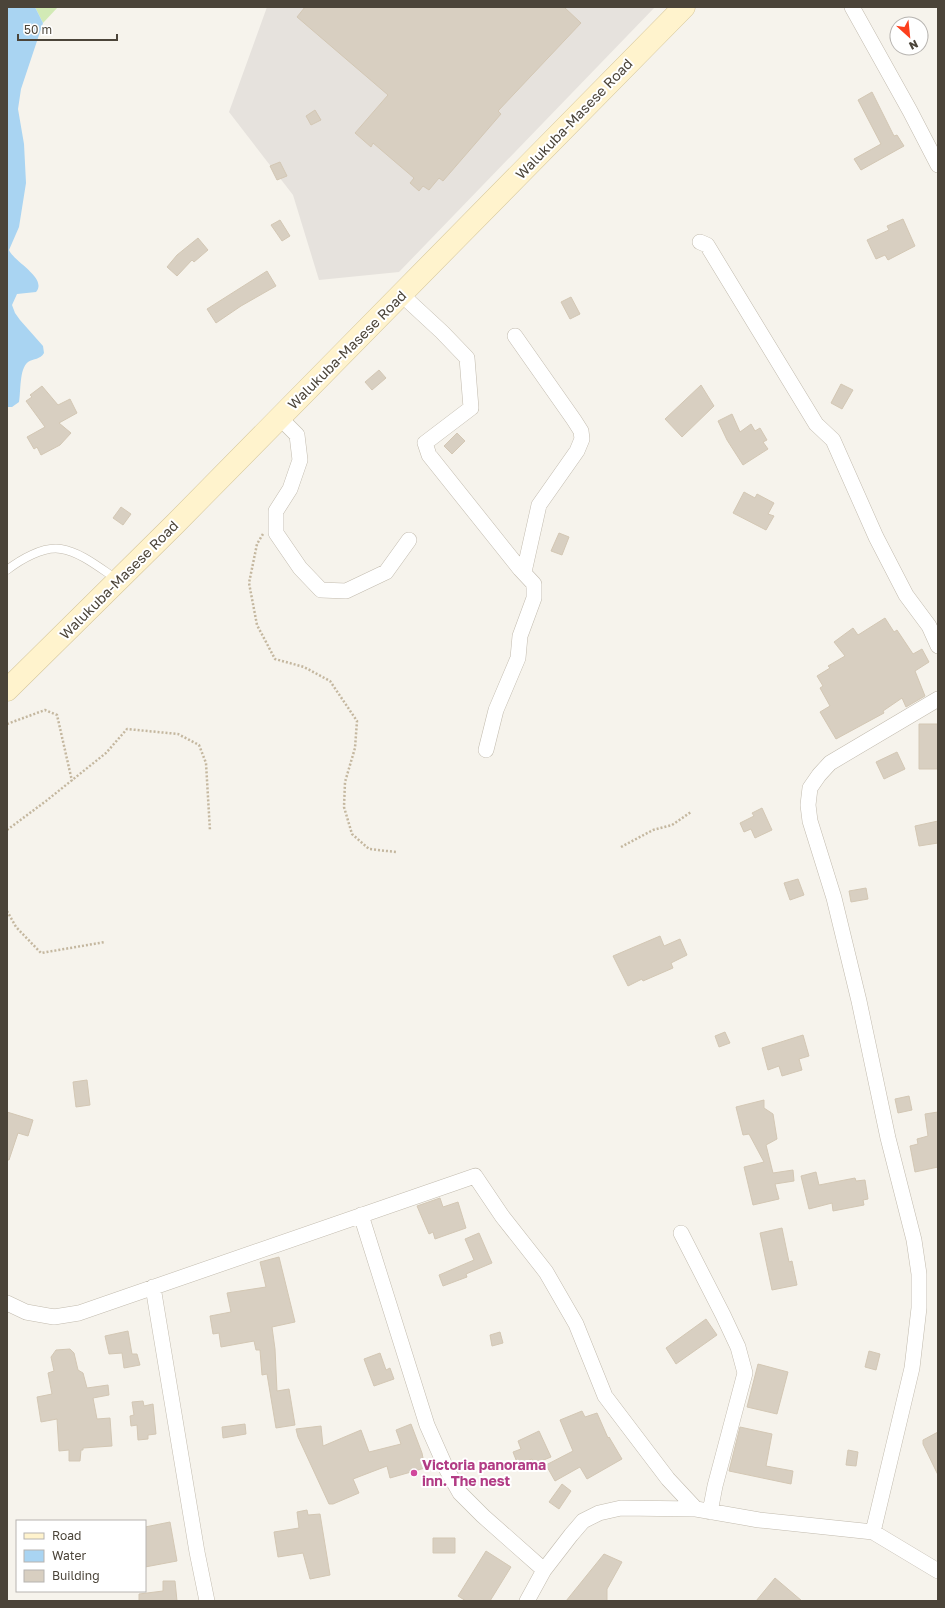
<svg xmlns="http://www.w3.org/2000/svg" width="945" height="1608" font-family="'Golos Text',sans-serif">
<rect width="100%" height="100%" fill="#f6f3ec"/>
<!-- industrial -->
<path fill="#e6e2dd" d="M 267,7 L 655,7 L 399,272 L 319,280 L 293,195 L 229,112 Z"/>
<!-- green -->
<path fill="#d2eab5" d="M 35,7 L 58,7 L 43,23 Z"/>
<!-- water -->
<path fill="#a9d4f2" d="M 7,7 L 35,7 L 43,23 L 21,89 L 18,109 L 24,144 L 26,183 L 19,227 L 9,250 C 14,262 48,278 36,292 L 17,294 L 12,305 L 15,313 L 20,320 L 43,346 L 44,353 C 40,360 34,358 28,362 C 19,369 21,392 19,402 L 12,407 L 7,407 Z"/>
<!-- building -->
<path fill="#d8cfc1" stroke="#d3c7b4" d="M 305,7 L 564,7 L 581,23 L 498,111 L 501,114 L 443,181 L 439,178 L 429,190 L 423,186 L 419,191 L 410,183 L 414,178 L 373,143 L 371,147 L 355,133 L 388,95 L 297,17 Z
M 872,92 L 894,136 L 897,135 L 904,146 L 861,170 L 854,159 L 881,144 L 858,100 Z
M 315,110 L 321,120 L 311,125 L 306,116 Z
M 280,162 L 287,176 L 277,180 L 270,166 Z
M 903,219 L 915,246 L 888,260 L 885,255 L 876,259 L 867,240 L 889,230 L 887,226 Z
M 280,220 L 290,236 L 282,241 L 271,225 Z
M 198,238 L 208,250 L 194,262 L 192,260 L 177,276 L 167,267 L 177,255 Z
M 267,271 L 276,286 L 241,306 L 216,323 L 207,309 Z
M 571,297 L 580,314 L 570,319 L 561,302 Z
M 379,370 L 386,378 L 372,390 L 365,382 Z
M 841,384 L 853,390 L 842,409 L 831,403 Z
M 701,385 L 714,406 L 682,437 L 665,419 Z
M 42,386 L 58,405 L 70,399 L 77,413 L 59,423 L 71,433 L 60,445 L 41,455 L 37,447 L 34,449 L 27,437 L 45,427 L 26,401 L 32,397 L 30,395 Z
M 732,414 L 740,432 L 751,424 L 755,431 L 760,428 L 767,440 L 763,442 L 768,449 L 743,465 L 727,440 L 718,421 Z
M 457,433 L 465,441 L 452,454 L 444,446 Z
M 744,492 L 755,498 L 757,494 L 774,503 L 768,514 L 774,516 L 766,530 L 733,513 Z
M 121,507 L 131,514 L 123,525 L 113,518 Z
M 559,533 L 569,537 L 562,555 L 551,551 Z
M 885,618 L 894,632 L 897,630 L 913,654 L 922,649 L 929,662 L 915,671 L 925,696 L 906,707 L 902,698 L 883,711 L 884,713 L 836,739 L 820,712 L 830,706 L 820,688 L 823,686 L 817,676 L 830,668 L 828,666 L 845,656 L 834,642 L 853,628 L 858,635 Z
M 919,724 L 938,724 L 938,769 L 919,769 Z
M 897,752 L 905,769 L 884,779 L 876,762 Z
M 762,808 L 772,830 L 755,838 L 751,829 L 744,832 L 740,823 L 754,816 L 752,813 Z
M 938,821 L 938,843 L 919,846 L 915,826 Z
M 798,879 L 804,895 L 790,900 L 784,883 Z
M 866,888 L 868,899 L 851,902 L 849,891 Z
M 660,936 L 664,946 L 680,939 L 687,955 L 671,963 L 673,968 L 643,981 L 642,979 L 628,986 L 613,956 Z
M 725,1032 L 730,1043 L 719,1047 L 715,1036 Z
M 803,1035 L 809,1056 L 799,1059 L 802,1070 L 782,1076 L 779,1066 L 768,1070 L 762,1048 Z
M 87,1080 L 90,1105 L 76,1107 L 73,1082 Z
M 909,1096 L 912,1110 L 898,1113 L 895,1099 Z
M 764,1100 L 764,1108 L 773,1114 L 777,1139 L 766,1145 L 773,1173 L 793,1170 L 794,1181 L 775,1184 L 779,1199 L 753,1205 L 744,1167 L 764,1162 L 749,1134 L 743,1135 L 736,1107 Z
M 7,1112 L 33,1120 L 28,1136 L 18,1133 L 9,1160 L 7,1160 Z
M 938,1112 L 938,1167 L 915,1172 L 910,1146 L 918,1144 L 917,1139 L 928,1136 L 925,1114 Z
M 816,1172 L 819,1185 L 855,1178 L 856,1181 L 865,1180 L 868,1199 L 863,1200 L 864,1205 L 833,1211 L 832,1203 L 809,1209 L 801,1176 Z
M 440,1198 L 443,1207 L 458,1202 L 466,1228 L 435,1239 L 433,1232 L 429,1234 L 417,1206 Z
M 782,1228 L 789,1262 L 792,1261 L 797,1285 L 772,1290 L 760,1233 Z
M 479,1233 L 492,1263 L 466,1274 L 467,1277 L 443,1286 L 439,1275 L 474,1260 L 465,1239 Z
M 279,1257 L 295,1322 L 272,1327 L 275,1349 L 277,1391 L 289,1389 L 295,1425 L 276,1428 L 267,1374 L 262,1375 L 260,1350 L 256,1350 L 254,1341 L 221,1347 L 219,1333 L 213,1334 L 210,1316 L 231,1312 L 227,1293 L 266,1287 L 260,1262 Z
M 706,1319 L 717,1335 L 676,1364 L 666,1348 Z
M 128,1331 L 132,1354 L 137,1354 L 140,1365 L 124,1368 L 122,1353 L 109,1354 L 105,1336 Z
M 500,1332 L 503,1343 L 492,1346 L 490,1335 Z
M 70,1349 L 74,1353 L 78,1370 L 83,1373 L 87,1388 L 108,1385 L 109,1395 L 93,1398 L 97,1419 L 110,1418 L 112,1446 L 83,1448 L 83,1450 L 81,1450 L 80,1461 L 69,1461 L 69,1450 L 59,1451 L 57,1419 L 41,1422 L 37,1397 L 52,1394 L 48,1373 L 54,1371 L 51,1357 L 56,1350 Z
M 869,1351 L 880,1354 L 876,1370 L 865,1367 Z
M 380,1353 L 386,1370 L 390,1368 L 394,1379 L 374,1386 L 364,1359 Z
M 758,1364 L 788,1372 L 777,1414 L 747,1407 Z
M 143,1401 L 144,1406 L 153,1404 L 156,1434 L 148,1435 L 148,1439 L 138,1440 L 137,1425 L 131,1426 L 130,1416 L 134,1415 L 132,1402 Z
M 582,1411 L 585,1417 L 597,1413 L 608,1438 L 609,1437 L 622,1459 L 587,1479 L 580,1467 L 555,1481 L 546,1465 L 573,1451 L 560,1420 Z
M 245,1424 L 246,1434 L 223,1438 L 222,1427 Z
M 411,1424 L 422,1453 L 425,1468 L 390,1478 L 387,1466 L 353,1479 L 359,1493 L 333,1504 L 329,1504 L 298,1437 L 296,1429 L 321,1426 L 323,1446 L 361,1430 L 369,1452 L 401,1444 L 396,1430 Z
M 740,1427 L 772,1434 L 766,1466 L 793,1471 L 791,1484 L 729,1471 Z
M 539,1431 L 551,1457 L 534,1464 L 532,1459 L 518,1465 L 513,1452 L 521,1449 L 518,1441 Z
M 938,1432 L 938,1475 L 923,1444 L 923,1440 Z
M 848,1450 L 858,1452 L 856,1466 L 846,1465 Z
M 562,1484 L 571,1491 L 559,1509 L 549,1502 Z
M 307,1510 L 308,1515 L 320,1514 L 330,1575 L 310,1579 L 303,1553 L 278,1557 L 274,1532 L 299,1528 L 297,1512 Z
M 170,1522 L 177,1561 L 145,1567 L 145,1527 Z
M 433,1538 L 455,1538 L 455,1553 L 433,1553 Z
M 486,1551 L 511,1567 L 490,1601 L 466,1601 L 458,1596 Z
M 604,1554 L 622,1562 L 607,1589 L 607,1601 L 566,1601 Z
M 775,1578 L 802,1601 L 756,1601 Z
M 163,1581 L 175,1581 L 177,1601 L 139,1601 L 139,1594 L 163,1591 Z"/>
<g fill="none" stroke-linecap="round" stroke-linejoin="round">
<defs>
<path id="lane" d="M 7,570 C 20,560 43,546 61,549 C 81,552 101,569 118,580"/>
<path id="street" d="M 852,7 L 910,111 L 938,165
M 700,242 L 707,245 L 816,424 L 833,440 L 876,537 L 906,595 L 929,626 L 938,646
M 402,295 L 442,332 L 467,358 L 471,408 L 425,443 L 429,455 L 520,569 L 534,584 L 534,598 L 520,636 L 518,658 L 496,710 L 486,750
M 515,336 L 574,420 L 581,431 L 582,439 L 577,451 L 539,505 L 524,572
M 280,418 L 297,435 L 300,460 L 290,489 L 276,511 L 276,533 L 300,568 L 321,590 L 346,591 L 386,572 L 409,540
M 361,1215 L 427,1425 L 447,1470 L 460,1493 L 483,1516 L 544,1570
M 681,1233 L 723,1315 L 738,1347 L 745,1373 L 715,1486 L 710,1512
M 153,1287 L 197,1552 L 207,1601
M 7,1303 L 26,1312 L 54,1317 L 79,1313 L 475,1176 L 502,1216 L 546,1272 L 576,1324 L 605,1396 L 668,1479 L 696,1509
M 873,1532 L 912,1368 L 919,1308 L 919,1274 L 914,1240 L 888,1138 L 859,1001 L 834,898 L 810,821 L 808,805 L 810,788 L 819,775 L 830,763 L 938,699
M 527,1601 L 544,1570 L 571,1535 L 583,1521 L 599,1513 L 621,1508 L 696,1509 L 759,1520 L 873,1532 L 938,1571"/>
<path id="secondary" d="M 7,690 L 176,523 L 684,7"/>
</defs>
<!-- lane casing -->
<use href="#lane" stroke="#c2bbae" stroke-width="9"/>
<!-- street casing -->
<use href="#street" stroke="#c2bbae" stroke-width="16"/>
<!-- secondary casing -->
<use href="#secondary" stroke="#d6c79b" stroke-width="23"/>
<!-- path -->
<path stroke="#c4b79f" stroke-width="2.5" stroke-dasharray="2 2" stroke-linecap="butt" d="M 263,534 L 257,544 L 249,583 L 257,625 L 275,659 L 304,667 L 330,681 L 357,721 L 355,748 L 345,782 L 344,807 L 352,834 L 369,849 L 396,852
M 7,724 L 45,710 L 57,715 L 72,781
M 7,830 L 46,801 L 106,753 L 127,729 L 178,734 L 199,745 L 206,763 L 210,831
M 621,847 L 653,830 L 672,825 L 691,812
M 7,911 L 16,927 L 41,953 L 105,942"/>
<!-- lane -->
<use href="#lane" stroke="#fff" stroke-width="8"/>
<!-- street -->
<use href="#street" stroke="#fff" stroke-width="15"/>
<!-- secondary -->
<use href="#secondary" stroke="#fff3cd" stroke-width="22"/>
</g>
<!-- markers -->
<circle fill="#d1479c" stroke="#fff" stroke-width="1.5" cx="414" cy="1473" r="4"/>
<g text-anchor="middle" stroke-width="4" stroke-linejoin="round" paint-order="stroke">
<!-- street labels -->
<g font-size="14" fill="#4b4439" stroke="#fff">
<text transform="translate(574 119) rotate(-46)" y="5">Walukuba-Masese Road</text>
<text transform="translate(347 350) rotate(-45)" y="5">Walukuba-Masese Road</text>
<text transform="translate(119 580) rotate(-45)" y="5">Walukuba-Masese Road</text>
</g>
<!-- hotel labels -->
<g font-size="14" font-weight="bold" fill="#b23c85" stroke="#fff" text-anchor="start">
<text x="422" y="1470">Victoria panorama<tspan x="422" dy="16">inn. The nest</tspan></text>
</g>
</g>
<!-- border -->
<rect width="945" height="1608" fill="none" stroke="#4b4439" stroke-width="16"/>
<!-- legend -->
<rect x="16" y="1520" width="130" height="72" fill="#ffffff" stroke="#b7b4b0"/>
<rect x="24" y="1533" width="20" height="6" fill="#fff3cd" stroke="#b7b4b0"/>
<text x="52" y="1540" font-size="12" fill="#4b4439">Road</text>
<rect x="24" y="1550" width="20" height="12" fill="#a9d4f2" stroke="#b7b4b0"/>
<text x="52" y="1560" font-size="12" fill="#4b4439">Water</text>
<rect x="24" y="1570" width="20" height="12" fill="#d8cfc1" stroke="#b7b4b0"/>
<text x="52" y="1580" font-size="12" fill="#4b4439">Building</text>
<!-- north arrow -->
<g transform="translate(909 36) rotate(153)"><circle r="19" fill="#ffffff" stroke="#b7b4b0"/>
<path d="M0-3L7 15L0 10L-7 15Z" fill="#fc3f1d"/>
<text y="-6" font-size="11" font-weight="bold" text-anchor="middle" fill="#4b4439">N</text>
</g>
<!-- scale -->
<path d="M18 34v6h99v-6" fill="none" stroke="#4b4439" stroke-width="2"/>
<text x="24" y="34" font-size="12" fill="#4b4439" stroke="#ffffff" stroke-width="3" paint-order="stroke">50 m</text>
</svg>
